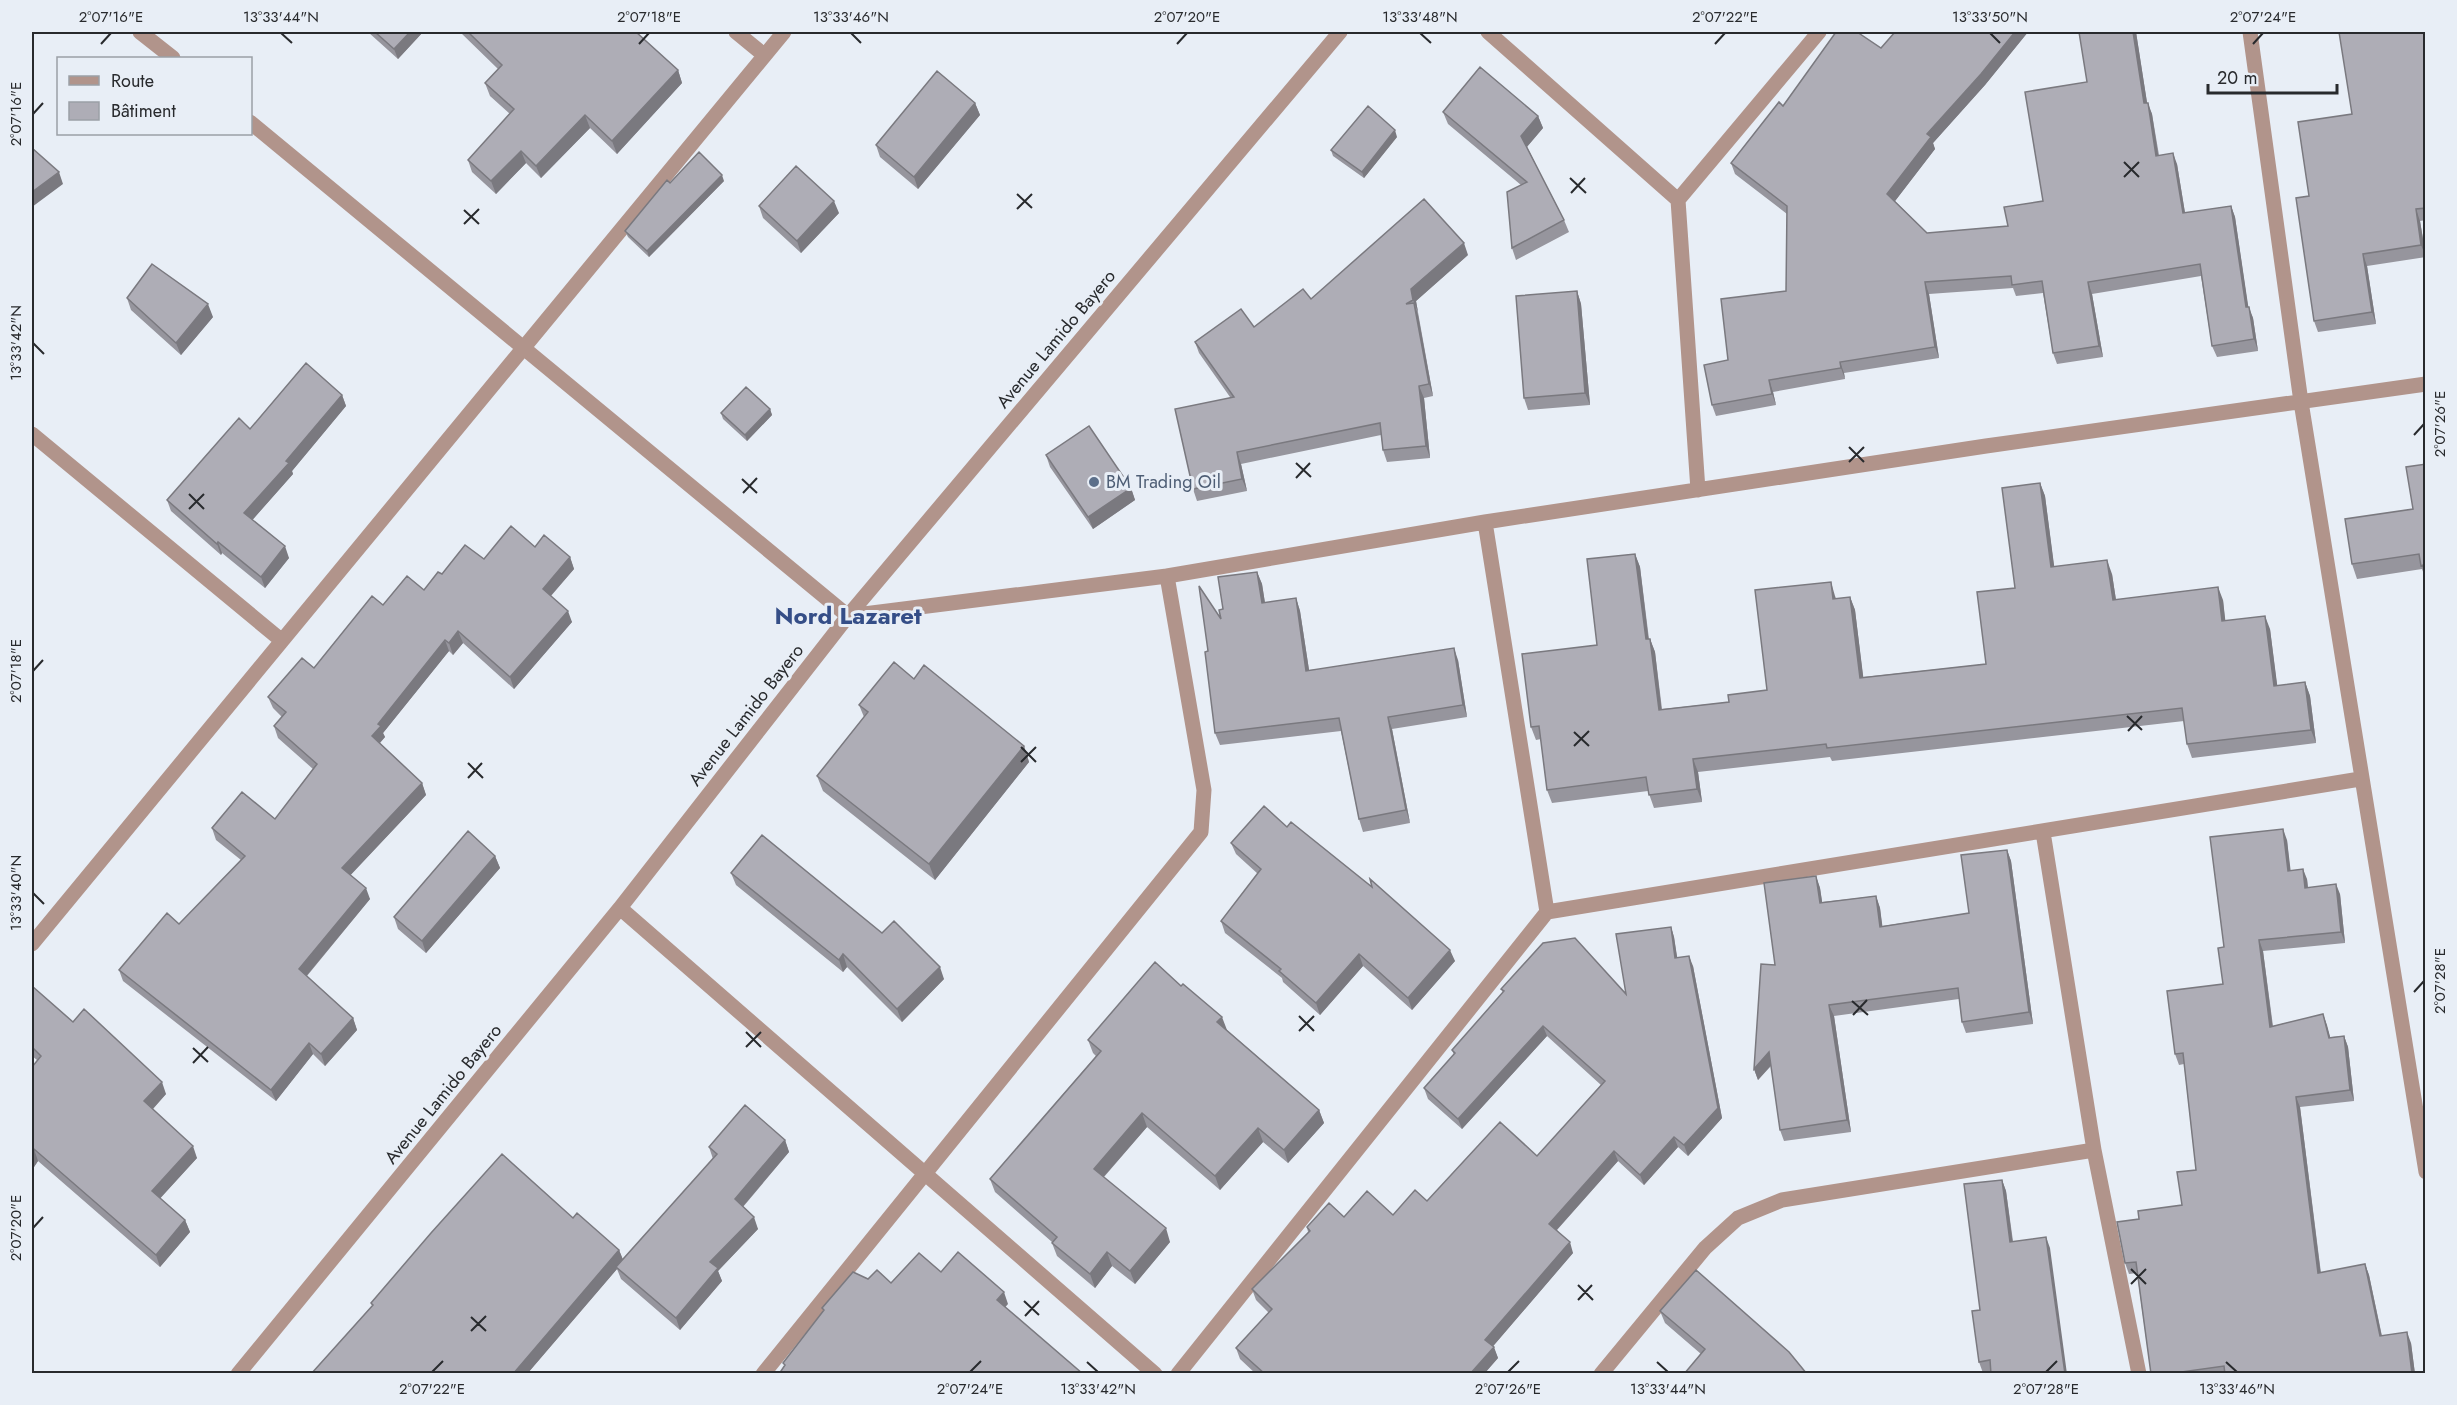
<svg xmlns="http://www.w3.org/2000/svg" width="2457" height="1405" font-family="Jost,sans-serif">
<rect width="100%" height="100%" fill="#e8eef6"/>
<g fill="none" stroke-linecap="round" stroke-linejoin="round">
<!-- minor -->
<path stroke="#b1948b" stroke-width="15" d="M 140,32 L 173,58
M 736,32 L 764,55
M 1488,32 L 1678,200
M 2250,32 L 2301,402 L 2426,1172
M 250,122 L 848,616 L 1167,576 L 1485,522 L 1986,446 L 2426,384
M 32,434 L 281,640
M 1698,490 L 1678,200 L 1819,32
M 1485,522 L 1547,912
M 2043,832 L 2094,1150 L 2139,1374
M 620,908 L 1155,1374
M 32,944 L 784,32
M 238,1374 L 620,908 L 848,616 L 1340,32
M 763,1374 L 1201,832 L 1204,790 L 1167,576
M 1178,1374 L 1547,912 L 2360,779
M 1601,1374 L 1705,1248 L 1738,1218 L 1782,1200 L 2094,1150"/>
</g>
<!-- wall -->
<path fill="#96959d" d="M 368,32 L 423,32 L 398,59 Z
M 460,32 L 636,32 L 678,70 L 682,83 L 617,154 L 590,128 L 541,178 L 526,163 L 496,194 L 472,172 L 468,160 L 510,114 L 490,96 L 485,83 L 498,69 Z
M 1895,32 L 2028,32 L 1985,85 L 1933,143 L 1935,149 L 1895,201 L 1927,233 L 2008,226 L 2043,201 L 2087,82 L 2079,32 L 2136,32 L 2147,103 L 2152,114 L 2159,155 L 2177,164 L 2185,213 L 2231,206 L 2235,217 L 2248,307 L 2253,318 L 2258,351 L 2217,357 L 2212,346 L 2201,276 L 2092,294 L 2103,357 L 2057,364 L 2053,353 L 2043,293 L 2016,296 L 2013,288 L 1929,294 L 1939,358 L 1844,373 L 1845,379 L 1773,392 L 1776,405 L 1716,416 L 1712,405 L 1728,360 L 1786,291 L 1787,214 L 1735,174 L 1731,163 L 1783,106 L 1881,48 Z
M 2426,32 L 2426,220 L 2420,221 L 2426,257 L 2367,266 L 2376,324 L 2318,332 L 2314,321 L 2309,196 L 2352,114 Z
M 975,103 L 980,115 L 918,189 L 880,157 L 876,145 Z
M 1443,112 L 1538,116 L 1543,128 L 1527,147 L 1564,220 L 1569,232 L 1516,260 L 1512,248 L 1521,185 L 1448,124 Z
M 1397,137 L 1364,178 L 1333,156 L 1331,150 Z
M 724,181 L 649,257 L 628,237 L 625,231 L 670,183 Z
M 759,206 L 839,213 L 801,253 L 763,218 Z
M 1468,255 L 1416,301 L 1433,396 L 1424,398 L 1430,458 L 1387,462 L 1383,450 L 1381,435 L 1241,464 L 1247,491 L 1197,501 L 1193,489 L 1230,397 L 1199,353 L 1195,342 L 1254,327 L 1311,299 Z
M 1577,291 L 1581,304 L 1590,405 L 1528,410 L 1524,398 Z
M 127,298 L 213,317 L 181,355 L 131,310 Z
M 342,395 L 346,406 L 292,471 L 293,474 L 252,520 L 289,558 L 265,588 L 222,553 L 221,555 L 171,511 L 167,500 L 250,429 Z
M 770,409 L 772,415 L 747,441 L 723,419 L 721,413 Z
M 1046,455 L 1131,488 L 1135,500 L 1093,529 L 1050,467 Z
M 2040,483 L 2045,496 L 2054,567 L 2112,574 L 2116,600 L 2223,600 L 2225,621 L 2270,629 L 2277,686 L 2305,682 L 2310,696 L 2316,743 L 2192,758 L 2187,744 L 2184,721 L 1832,761 L 1830,757 L 1698,772 L 1702,802 L 1654,808 L 1648,791 L 1552,803 L 1547,790 L 1541,739 L 1536,740 L 1531,727 L 1597,645 L 1635,554 L 1640,567 L 1649,639 L 1650,639 L 1655,652 L 1662,709 L 1729,702 L 1767,690 L 1835,596 L 1836,599 L 1850,597 L 1855,610 L 1863,677 L 1986,664 L 2015,588 Z
M 2413,509 L 2425,577 L 2422,569 L 2357,579 L 2352,564 Z
M 535,547 L 570,557 L 574,569 L 551,596 L 572,622 L 514,689 L 463,643 L 453,655 L 449,651 L 383,733 L 385,737 L 380,743 L 422,783 L 426,795 L 350,875 L 370,899 L 307,976 L 353,1018 L 357,1030 L 325,1066 L 313,1054 L 276,1101 L 123,981 L 119,970 L 179,924 L 241,860 L 216,840 L 212,828 L 275,819 L 313,769 L 278,738 L 274,726 L 282,717 L 273,708 L 268,697 L 314,668 L 383,605 L 424,590 L 442,574 L 484,559 Z
M 1257,572 L 1262,584 L 1265,603 L 1296,598 L 1300,611 L 1309,670 L 1458,660 L 1467,717 L 1392,729 L 1410,823 L 1363,832 L 1359,819 L 1341,731 L 1220,745 L 1215,733 L 1208,651 L 1221,619 L 1223,609 Z
M 859,705 L 1024,746 L 1029,762 L 935,880 L 823,791 L 817,776 L 864,717 Z
M 1287,827 L 1372,887 L 1455,961 L 1412,1010 L 1363,966 L 1320,1015 L 1283,982 L 1282,978 L 1225,933 L 1221,921 L 1258,874 L 1236,854 L 1231,843 Z
M 2287,840 L 2290,871 L 2307,879 L 2308,888 L 2340,894 L 2345,943 L 2263,951 L 2273,1026 L 2323,1014 L 2330,1037 L 2344,1036 L 2348,1047 L 2354,1101 L 2300,1107 L 2321,1273 L 2365,1264 L 2369,1275 L 2382,1336 L 2411,1343 L 2415,1374 L 2151,1374 L 2137,1273 L 2129,1274 L 2125,1263 L 2139,1219 L 2182,1205 L 2196,1170 L 2184,1064 L 2179,1065 L 2175,1054 L 2223,984 L 2224,947 Z
M 2007,850 L 2011,861 L 2033,1024 L 1966,1033 L 1962,1022 L 1959,999 L 1834,1016 L 1851,1132 L 1784,1141 L 1780,1130 L 1771,1066 L 1758,1080 L 1754,1069 L 1775,965 L 1816,876 L 1820,888 L 1822,902 L 1876,896 L 1880,908 L 1882,926 L 1969,913 Z
M 495,856 L 500,868 L 426,953 L 398,929 L 394,917 Z
M 731,873 L 882,933 L 944,979 L 902,1022 L 847,967 L 843,972 L 736,885 Z
M 1671,927 L 1674,937 L 1677,958 L 1693,966 L 1722,1118 L 1688,1156 L 1678,1147 L 1644,1185 L 1618,1161 L 1557,1230 L 1573,1253 L 1493,1346 L 1498,1358 L 1484,1374 L 1256,1374 L 1240,1359 L 1236,1348 L 1269,1313 L 1256,1300 L 1252,1289 L 1308,1232 L 1307,1227 L 1344,1217 L 1393,1215 L 1537,1156 L 1601,1085 L 1547,1036 L 1462,1129 L 1428,1099 L 1424,1088 L 1454,1055 L 1452,1050 L 1503,993 L 1501,989 L 1626,994 Z
M 32,986 L 73,1022 L 166,1094 L 153,1109 L 197,1158 L 160,1198 L 185,1220 L 190,1232 L 160,1267 L 38,1161 L 32,1170 L 37,1060 L 32,1056 Z
M 1227,1030 L 1319,1110 L 1324,1123 L 1288,1163 L 1263,1142 L 1220,1190 L 1147,1127 L 1104,1177 L 1170,1242 L 1135,1284 L 1112,1266 L 1095,1288 L 1057,1256 L 1052,1243 L 1052,1242 L 995,1192 L 990,1179 L 1096,1056 L 1093,1053 L 1088,1040 Z
M 785,1140 L 789,1152 L 743,1207 L 758,1229 L 718,1271 L 722,1281 L 680,1330 L 621,1279 L 617,1269 L 527,1374 L 311,1374 L 372,1306 L 371,1303 L 573,1218 L 619,1250 L 623,1260 L 713,1159 L 709,1147 Z
M 2002,1180 L 2006,1191 L 2013,1241 L 2050,1248 L 1991,1372 L 1983,1373 L 1979,1362 L 1980,1310 Z
M 1660,1311 L 1807,1374 L 1701,1354 L 1665,1323 Z"/>
<!-- shaded-wall -->
<path fill="#7a797f" d="M 410,32 L 423,32 L 398,59 L 394,49 Z
M 2015,32 L 2028,32 L 1985,85 L 1933,143 L 1935,149 L 1892,205 L 1887,194 L 1927,134 Z
M 2133,32 L 2136,32 L 2149,115 L 2144,103 Z
M 678,70 L 682,83 L 617,154 L 612,141 Z
M 975,103 L 980,115 L 918,189 L 914,177 Z
M 2148,103 L 2152,114 L 2160,167 L 2156,156 Z
M 585,115 L 590,128 L 541,178 L 536,166 Z
M 1538,116 L 1543,128 L 1525,149 L 1521,136 Z
M 1395,130 L 1397,137 L 1364,178 L 1362,172 Z
M 521,151 L 526,163 L 496,194 L 491,181 Z
M 2173,153 L 2177,164 L 2187,225 L 2183,213 Z
M 59,172 L 63,184 L 32,207 L 32,192 Z
M 722,175 L 724,181 L 649,257 L 647,251 Z
M 834,201 L 839,213 L 801,253 L 797,241 Z
M 2231,206 L 2235,217 L 2250,318 L 2246,307 Z
M 2416,209 L 2420,221 L 2426,257 L 2421,245 Z
M 1464,243 L 1468,255 L 1416,301 L 1418,312 L 1413,300 L 1411,289 Z
M 2363,254 L 2367,266 L 2376,324 L 2372,312 Z
M 1925,282 L 1929,294 L 1939,358 L 1935,347 Z
M 2088,282 L 2092,294 L 2103,357 L 2099,346 Z
M 1577,291 L 1581,304 L 1590,405 L 1585,393 Z
M 1414,303 L 1418,315 L 1433,396 L 1429,384 Z
M 208,304 L 213,317 L 181,355 L 176,343 Z
M 2249,307 L 2253,318 L 2258,351 L 2254,339 Z
M 1840,362 L 1844,373 L 1845,379 L 1841,368 Z
M 1769,380 L 1773,392 L 1776,405 L 1772,394 Z
M 1419,386 L 1424,398 L 1430,458 L 1426,446 Z
M 342,395 L 346,406 L 292,471 L 293,474 L 248,525 L 244,513 L 286,461 Z
M 770,409 L 772,415 L 747,441 L 745,435 Z
M 1237,452 L 1241,464 L 1247,491 L 1242,479 Z
M 2040,483 L 2045,496 L 2056,580 L 2051,567 Z
M 1131,488 L 1135,500 L 1093,529 L 1088,517 Z
M 218,542 L 222,553 L 221,555 L 217,544 Z
M 285,546 L 289,558 L 265,588 L 261,577 Z
M 1635,554 L 1640,567 L 1650,652 L 1646,639 Z
M 570,557 L 574,569 L 547,600 L 543,589 Z
M 2107,560 L 2112,574 L 2118,613 L 2113,600 Z
M 1257,572 L 1262,584 L 1267,616 L 1262,603 Z
M 1831,582 L 1835,596 L 1838,612 L 1833,599 Z
M 2218,587 L 2223,600 L 2227,635 L 2222,621 Z
M 1850,597 L 1855,610 L 1865,691 L 1860,678 Z
M 1296,598 L 1300,611 L 1311,683 L 1306,671 Z
M 568,611 L 572,622 L 514,689 L 510,677 Z
M 2265,616 L 2270,629 L 2279,699 L 2274,686 Z
M 458,631 L 463,643 L 453,655 L 449,643 Z
M 1650,639 L 1655,652 L 1663,723 L 1659,710 Z
M 445,640 L 449,651 L 383,733 L 385,737 L 376,747 L 372,736 L 378,724 Z
M 1454,648 L 1458,660 L 1467,717 L 1463,705 Z
M 2305,682 L 2310,696 L 2316,743 L 2311,730 Z
M 1388,717 L 1392,729 L 1410,823 L 1406,810 Z
M 1024,746 L 1029,762 L 935,880 L 929,864 Z
M 1693,759 L 1698,772 L 1702,802 L 1697,789 Z
M 422,783 L 426,795 L 346,880 L 342,868 Z
M 2283,829 L 2287,840 L 2292,882 L 2288,871 Z
M 2007,850 L 2011,861 L 2033,1024 L 2029,1012 Z
M 495,856 L 500,868 L 426,953 L 422,941 Z
M 2303,869 L 2307,879 L 2309,899 L 2305,888 Z
M 1816,876 L 1820,888 L 1824,914 L 1820,903 Z
M 2336,884 L 2340,894 L 2345,943 L 2341,932 Z
M 366,888 L 370,899 L 303,980 L 299,969 Z
M 1876,896 L 1880,908 L 1884,938 L 1880,927 Z
M 1671,927 L 1674,937 L 1679,969 L 1675,958 Z
M 2259,940 L 2263,951 L 2274,1038 L 2270,1027 Z
M 1450,950 L 1455,961 L 1412,1010 L 1408,998 Z
M 843,954 L 847,967 L 843,972 L 839,960 Z
M 1359,954 L 1363,966 L 1320,1015 L 1316,1003 Z
M 1689,956 L 1693,966 L 1722,1118 L 1688,1156 L 1684,1145 Z
M 940,967 L 944,979 L 902,1022 L 897,1009 Z
M 1829,1005 L 1834,1016 L 1851,1132 L 1847,1120 Z
M 2323,1014 L 2327,1025 L 2333,1048 L 2329,1038 Z
M 1222,1017 L 1227,1030 L 1222,1036 L 1217,1022 Z
M 353,1018 L 357,1030 L 325,1066 L 321,1054 Z
M 1543,1026 L 1547,1036 L 1462,1129 L 1458,1119 Z
M 2344,1036 L 2348,1047 L 2354,1101 L 2350,1090 Z
M 309,1043 L 313,1054 L 276,1101 L 271,1090 Z
M 1769,1052 L 1773,1063 L 1758,1080 L 1754,1069 Z
M 162,1082 L 166,1094 L 149,1113 L 144,1101 Z
M 2296,1097 L 2300,1107 L 2322,1284 L 2318,1273 Z
M 1319,1110 L 1324,1123 L 1288,1163 L 1284,1150 Z
M 1142,1113 L 1147,1127 L 1099,1182 L 1094,1169 Z
M 1258,1128 L 1263,1142 L 1220,1190 L 1215,1176 Z
M 1674,1137 L 1678,1147 L 1644,1185 L 1640,1175 Z
M 785,1140 L 789,1152 L 739,1211 L 735,1199 Z
M 193,1146 L 197,1158 L 156,1203 L 152,1191 Z
M 34,1149 L 38,1161 L 32,1170 L 32,1152 Z
M 1614,1151 L 1618,1161 L 1553,1234 L 1549,1224 Z
M 2002,1180 L 2006,1191 L 2014,1253 L 2010,1242 Z
M 754,1217 L 758,1229 L 718,1271 L 722,1281 L 680,1330 L 676,1318 L 710,1262 Z
M 185,1220 L 190,1232 L 160,1267 L 156,1255 Z
M 1166,1228 L 1170,1242 L 1135,1284 L 1130,1271 Z
M 2046,1237 L 2050,1248 L 2067,1374 L 2065,1374 Z
M 1570,1242 L 1573,1253 L 1489,1351 L 1485,1340 Z
M 619,1250 L 624,1262 L 616,1267 L 617,1269 L 527,1374 L 513,1374 Z
M 1107,1252 L 1112,1266 L 1095,1288 L 1090,1274 Z
M 2365,1264 L 2369,1275 L 2384,1347 L 2380,1336 Z
M 1004,1292 L 1008,1304 L 1001,1312 L 997,1300 Z
M 2407,1332 L 2411,1343 L 2415,1374 L 2412,1374 Z
M 1494,1347 L 1498,1358 L 1484,1374 L 1470,1374 Z"/>
<!-- building -->
<path fill="#aeadb6" stroke="#7a797f" stroke-width="1.5" d="M 375,32 L 410,32 L 394,49 Z
M 468,32 L 636,32 L 678,70 L 612,141 L 585,115 L 536,166 L 521,151 L 491,181 L 468,160 L 514,109 L 485,83 L 502,65 Z
M 1836,32 L 1857,32 L 1881,48 L 1895,32 L 2015,32 L 1981,74 L 1927,134 L 1931,137 L 1887,194 L 1927,233 L 2008,226 L 2004,207 L 2043,201 L 2025,92 L 2087,82 L 2079,32 L 2133,32 L 2144,103 L 2148,103 L 2156,156 L 2173,153 L 2183,213 L 2231,206 L 2246,307 L 2249,307 L 2254,339 L 2212,346 L 2200,264 L 2088,282 L 2099,346 L 2053,353 L 2042,281 L 2012,285 L 2011,276 L 1925,282 L 1935,347 L 1840,362 L 1841,368 L 1769,380 L 1772,394 L 1712,405 L 1704,365 L 1728,360 L 1721,299 L 1786,291 L 1787,206 L 1731,163 L 1779,102 L 1783,106 Z
M 2339,32 L 2426,32 L 2426,208 L 2416,209 L 2421,245 L 2363,254 L 2372,312 L 2314,321 L 2296,198 L 2309,196 L 2298,122 L 2352,114 Z
M 1480,67 L 1538,116 L 1521,136 L 1564,220 L 1512,248 L 1507,192 L 1527,182 L 1443,112 Z
M 937,71 L 975,103 L 914,177 L 876,145 Z
M 1368,106 L 1395,130 L 1362,172 L 1331,150 Z
M 32,148 L 59,172 L 32,192 Z
M 699,152 L 722,175 L 647,251 L 625,231 L 667,180 L 670,183 Z
M 796,166 L 834,201 L 797,241 L 759,206 Z
M 1424,199 L 1464,243 L 1411,289 L 1413,300 L 1406,304 L 1414,303 L 1429,384 L 1419,386 L 1426,446 L 1383,450 L 1380,423 L 1237,452 L 1242,479 L 1193,489 L 1175,409 L 1234,397 L 1195,342 L 1241,309 L 1254,327 L 1303,289 L 1311,299 Z
M 152,264 L 208,304 L 176,343 L 127,298 Z
M 1577,291 L 1585,393 L 1524,398 L 1516,296 Z
M 306,363 L 342,395 L 286,461 L 289,463 L 244,513 L 285,546 L 261,577 L 218,542 L 217,544 L 167,500 L 239,418 L 250,429 Z
M 746,387 L 770,409 L 745,435 L 721,413 Z
M 1089,426 L 1131,488 L 1088,517 L 1046,455 Z
M 2426,464 L 2426,581 L 2423,565 L 2421,566 L 2419,554 L 2352,564 L 2345,519 L 2413,509 L 2406,467 Z
M 2040,483 L 2051,567 L 2107,560 L 2113,600 L 2218,587 L 2222,621 L 2265,616 L 2274,686 L 2305,682 L 2311,730 L 2187,744 L 2182,708 L 1827,748 L 1826,744 L 1693,759 L 1697,789 L 1649,795 L 1646,777 L 1547,790 L 1539,726 L 1531,727 L 1522,654 L 1597,645 L 1587,559 L 1635,554 L 1646,639 L 1650,639 L 1659,710 L 1729,702 L 1728,695 L 1767,690 L 1755,590 L 1831,582 L 1833,599 L 1850,597 L 1860,678 L 1986,664 L 1977,592 L 2015,588 L 2002,488 Z
M 511,526 L 535,547 L 544,535 L 570,557 L 543,589 L 568,611 L 510,677 L 458,631 L 449,643 L 445,640 L 378,724 L 381,726 L 372,736 L 422,783 L 342,868 L 366,888 L 299,969 L 353,1018 L 321,1054 L 309,1043 L 271,1090 L 119,970 L 167,913 L 179,924 L 245,856 L 212,828 L 242,792 L 275,819 L 317,764 L 274,726 L 286,712 L 268,697 L 302,658 L 314,668 L 372,596 L 383,605 L 407,576 L 424,590 L 438,572 L 442,574 L 465,545 L 484,559 Z
M 1257,572 L 1262,603 L 1296,598 L 1306,671 L 1454,648 L 1463,705 L 1388,717 L 1406,810 L 1359,819 L 1339,718 L 1215,733 L 1205,652 L 1208,651 L 1199,586 L 1221,619 L 1219,610 L 1223,609 L 1218,577 Z
M 894,662 L 914,679 L 924,665 L 1024,746 L 929,864 L 817,776 L 868,712 L 859,705 Z
M 1264,806 L 1287,827 L 1291,822 L 1372,887 L 1370,879 L 1450,950 L 1408,998 L 1359,954 L 1316,1003 L 1279,971 L 1281,969 L 1221,921 L 1261,869 L 1231,843 Z
M 2283,829 L 2288,871 L 2303,869 L 2305,888 L 2336,884 L 2341,932 L 2259,940 L 2270,1027 L 2323,1014 L 2329,1038 L 2344,1036 L 2350,1090 L 2296,1097 L 2318,1273 L 2365,1264 L 2380,1336 L 2407,1332 L 2412,1374 L 2225,1374 L 2224,1366 L 2167,1374 L 2151,1374 L 2136,1262 L 2125,1263 L 2117,1222 L 2139,1219 L 2138,1211 L 2182,1205 L 2177,1172 L 2196,1170 L 2183,1053 L 2175,1054 L 2167,991 L 2223,984 L 2218,948 L 2224,947 L 2210,837 Z
M 468,831 L 495,856 L 422,941 L 394,917 Z
M 762,835 L 882,933 L 894,921 L 940,967 L 897,1009 L 843,954 L 839,960 L 731,873 Z
M 2007,850 L 2029,1012 L 1962,1022 L 1958,988 L 1829,1005 L 1847,1120 L 1780,1130 L 1769,1052 L 1754,1069 L 1761,964 L 1775,965 L 1764,883 L 1816,876 L 1820,903 L 1876,896 L 1880,927 L 1969,913 L 1961,855 Z
M 1671,927 L 1675,958 L 1689,956 L 1718,1108 L 1684,1145 L 1674,1137 L 1640,1175 L 1614,1151 L 1549,1224 L 1570,1242 L 1485,1340 L 1494,1347 L 1470,1374 L 1265,1374 L 1236,1348 L 1272,1309 L 1252,1289 L 1310,1231 L 1307,1227 L 1329,1203 L 1344,1217 L 1367,1191 L 1393,1215 L 1415,1190 L 1427,1201 L 1500,1122 L 1537,1156 L 1605,1081 L 1543,1026 L 1458,1119 L 1424,1088 L 1455,1053 L 1452,1050 L 1504,991 L 1501,989 L 1543,943 L 1575,938 L 1626,994 L 1616,934 Z
M 1155,962 L 1181,986 L 1183,984 L 1222,1017 L 1217,1022 L 1319,1110 L 1284,1150 L 1258,1128 L 1215,1176 L 1142,1113 L 1094,1169 L 1166,1228 L 1130,1271 L 1107,1252 L 1090,1274 L 1052,1243 L 1057,1237 L 990,1179 L 1101,1051 L 1088,1040 Z
M 32,986 L 73,1022 L 84,1009 L 162,1082 L 144,1101 L 193,1146 L 152,1191 L 185,1220 L 156,1255 L 34,1149 L 32,1152 L 32,1067 L 41,1056 L 32,1047 Z
M 745,1105 L 785,1140 L 735,1199 L 754,1217 L 710,1262 L 718,1268 L 676,1318 L 616,1267 L 717,1154 L 709,1147 Z
M 502,1154 L 573,1218 L 577,1213 L 619,1250 L 513,1374 L 311,1374 L 373,1305 L 371,1303 L 431,1233 Z
M 2002,1180 L 2010,1242 L 2046,1237 L 2065,1374 L 1991,1374 L 1990,1360 L 1979,1362 L 1972,1311 L 1980,1310 L 1964,1184 Z
M 958,1252 L 1004,1292 L 997,1300 L 1083,1374 L 779,1374 L 785,1365 L 783,1363 L 824,1310 L 822,1308 L 853,1272 L 868,1279 L 877,1270 L 891,1283 L 919,1253 L 941,1272 Z
M 1696,1270 L 1789,1352 L 1807,1374 L 1684,1374 L 1705,1349 L 1660,1311 Z"/>
<!-- ticks -->
<path fill="none" stroke="#282a2d" stroke-width="2" d="M 281,33 L 292,43M 851,33 L 861,43M 1420,33 L 1431,43M 1990,33 L 2000,43M 101,44 L 111,33M 639,44 L 649,33M 1177,44 L 1187,33M 1715,44 L 1725,33M 2253,44 L 2263,33M 33,114 L 43,103M 2124,162 L 2139,177M 2124,177 L 2139,162M 1570,178 L 1586,193M 1571,193 L 1585,178M 1017,194 L 1032,208M 1017,209 L 1032,194M 464,210 L 479,224M 464,224 L 479,209M 33,343 L 44,354M 2414,435 L 2424,424M 1849,447 L 1864,462M 1849,462 L 1864,447M 1296,463 L 1311,477M 1296,478 L 1310,463M 742,479 L 757,493M 743,493 L 757,478M 189,494 L 204,509M 189,509 L 204,494M 33,671 L 43,660M 2127,716 L 2142,730M 2128,731 L 2142,716M 1574,732 L 1589,746M 1574,746 L 1589,731M 1021,747 L 1036,762M 1021,762 L 1036,747M 468,763 L 483,778M 468,778 L 482,763M 33,893 L 44,904M 2414,992 L 2424,981M 1852,1001 L 1868,1015M 1853,1015 L 1867,1000M 1299,1016 L 1314,1031M 1299,1031 L 1314,1016M 746,1032 L 761,1047M 746,1047 L 761,1032M 193,1048 L 208,1062M 193,1063 L 208,1047M 33,1228 L 43,1217M 2131,1269 L 2146,1284M 2131,1284 L 2146,1269M 1578,1285 L 1593,1300M 1578,1300 L 1592,1285M 1024,1301 L 1039,1315M 1025,1316 L 1039,1301M 471,1317 L 486,1331M 471,1331 L 486,1316M 1087,1362 L 1098,1372M 1657,1362 L 1668,1372M 2226,1362 L 2237,1372M 432,1372 L 443,1361M 970,1372 L 981,1361M 1508,1372 L 1519,1361M 2046,1372 L 2057,1361"/>
<!-- markers -->
<circle fill="#5c6f8a" stroke="#e8eef6" stroke-width="2" cx="1094" cy="482" r="6"/>
<g text-anchor="middle" stroke-width="6" stroke-linejoin="round" paint-order="stroke">
<!-- street labels -->
<g font-size="18" fill="#282a2d" stroke="#e8eef6">
<text transform="translate(1056 339) rotate(-50)" y="6">Avenue Lamido Bayero</text>
<text transform="translate(746 715) rotate(-52)" y="6">Avenue Lamido Bayero</text>
<text transform="translate(443 1094) rotate(-51)" y="6">Avenue Lamido Bayero</text>
</g>
<!-- service labels -->
<g font-size="18" fill="#4e5e75" stroke="#e8eef6" text-anchor="start">
<text x="1106" y="488">BM Trading Oil</text>
</g>
<!-- district labels -->
<g font-size="24" font-weight="bold" fill="#354e87" stroke="#e8eef6">
<text x="848" y="624">Nord Lazaret</text>
</g>
</g>
<!-- border -->
<rect width="2457" height="1405" fill="none" stroke="#e8eef6" stroke-width="66"/>
<!-- legend -->
<rect x="57" y="57" width="195" height="78" fill="#e8eef6" stroke="#9ba0a6" stroke-width="1.5"/>
<rect x="69" y="76" width="30" height="9" fill="#b1948b" stroke="#9ba0a6" stroke-width="1.5"/>
<text x="111" y="87" font-size="18" fill="#282a2d">Route</text>
<rect x="69" y="102" width="30" height="18" fill="#aeadb6" stroke="#9ba0a6" stroke-width="1.5"/>
<text x="111" y="117" font-size="18" fill="#282a2d">Bâtiment</text>
<!-- scale -->
<path d="M2208 84v9h129v-9" fill="none" stroke="#282a2d" stroke-width="3"/>
<text x="2217" y="84" font-size="18" fill="#282a2d" stroke="#e8eef6" stroke-width="4.5" paint-order="stroke">20 m</text>
<rect x="33" y="33" width="2391" height="1339" fill="none" stroke="#282a2d" stroke-width="2"/>
<g font-size="15" text-anchor="middle" fill="#282a2d">
<text x="111" y="22">2°07'16"E</text>
<text x="281" y="22">13°33'44"N</text>
<text x="649" y="22">2°07'18"E</text>
<text x="851" y="22">13°33'46"N</text>
<text x="1187" y="22">2°07'20"E</text>
<text x="1420" y="22">13°33'48"N</text>
<text x="1725" y="22">2°07'22"E</text>
<text x="1990" y="22">13°33'50"N</text>
<text x="2263" y="22">2°07'24"E</text>
<text transform="translate(16 114) rotate(-90)" y="5">2°07'16"E</text>
<text transform="translate(16 343) rotate(-90)" y="5">13°33'42"N</text>
<text transform="translate(2440 424) rotate(-90)" y="5">2°07'26"E</text>
<text transform="translate(16 671) rotate(-90)" y="5">2°07'18"E</text>
<text transform="translate(16 893) rotate(-90)" y="5">13°33'40"N</text>
<text transform="translate(2440 981) rotate(-90)" y="5">2°07'28"E</text>
<text transform="translate(16 1228) rotate(-90)" y="5">2°07'20"E</text>
<text x="432" y="1394">2°07'22"E</text>
<text x="970" y="1394">2°07'24"E</text>
<text x="1098" y="1394">13°33'42"N</text>
<text x="1508" y="1394">2°07'26"E</text>
<text x="1668" y="1394">13°33'44"N</text>
<text x="2046" y="1394">2°07'28"E</text>
<text x="2237" y="1394">13°33'46"N</text>
</g>
</svg>
